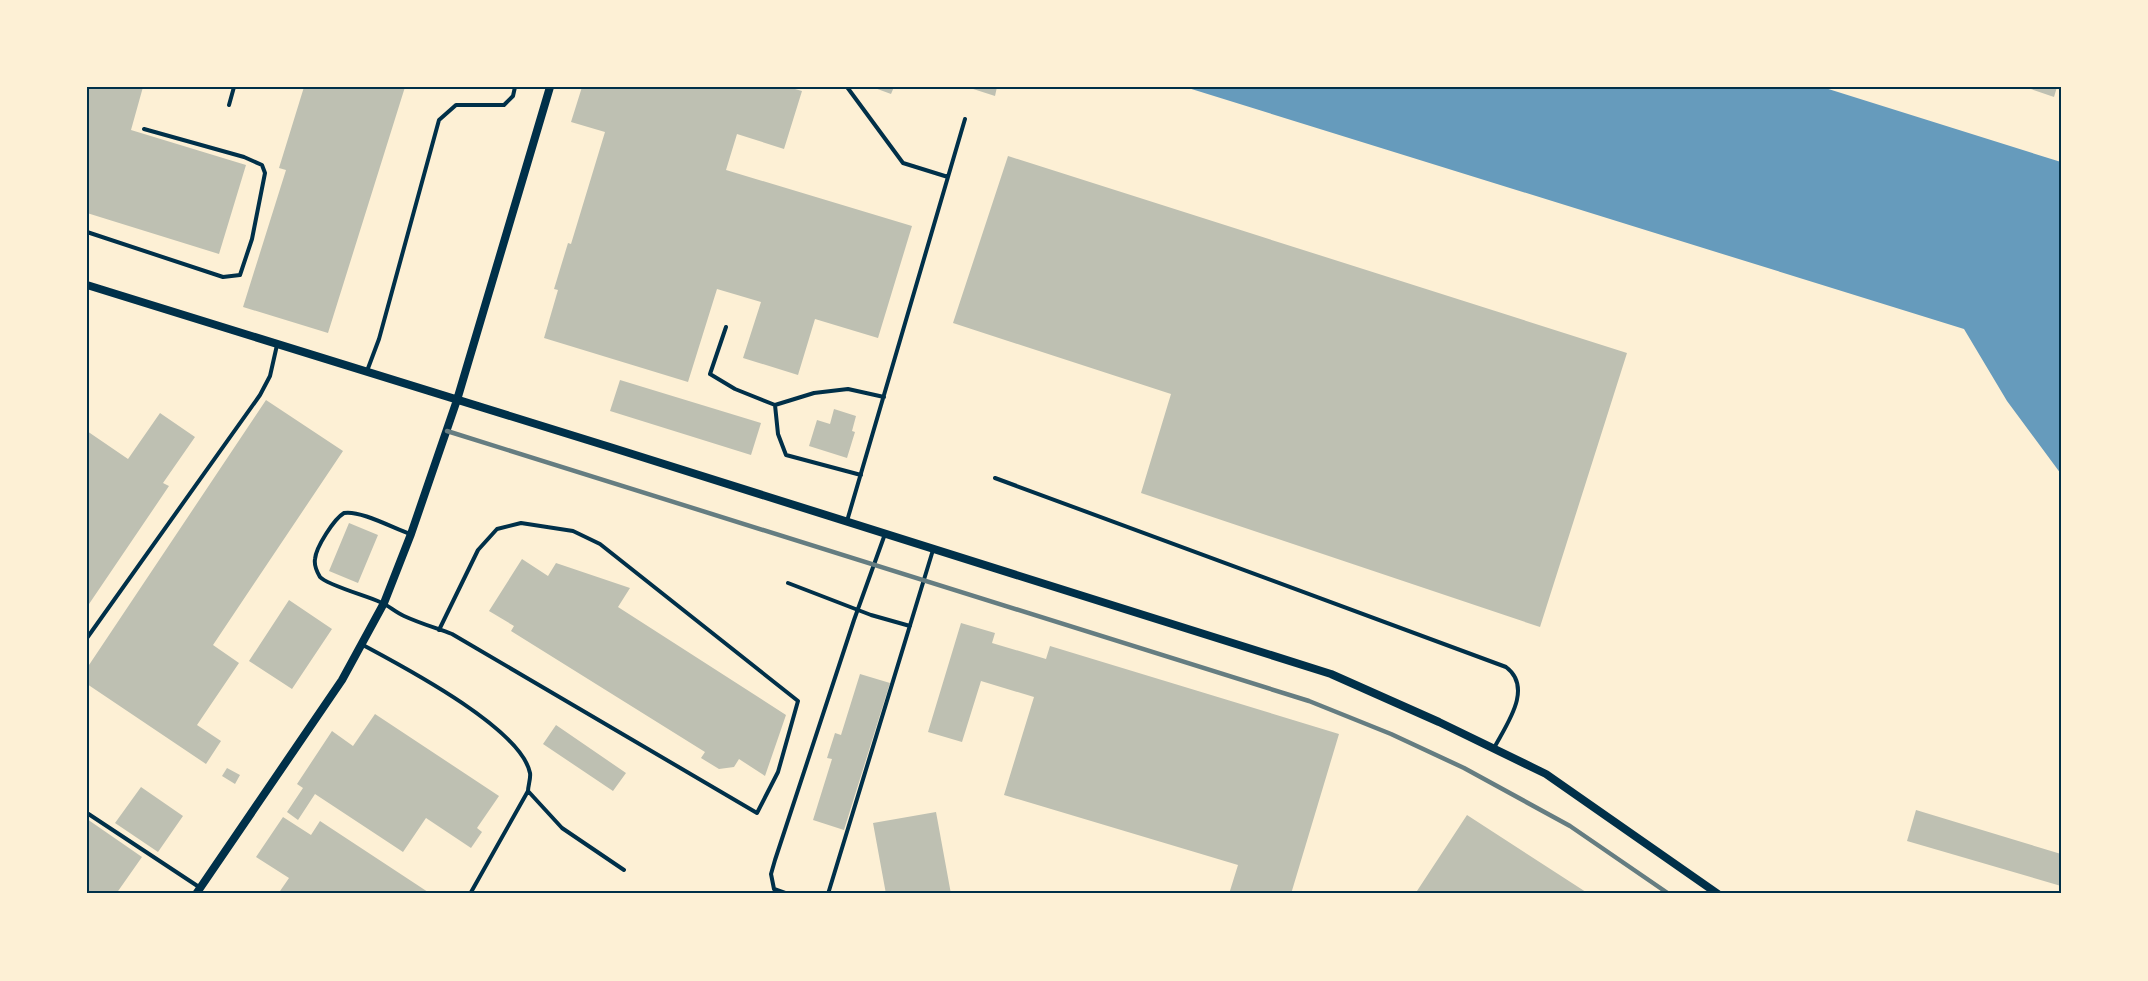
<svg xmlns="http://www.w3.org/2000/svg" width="2148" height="981" font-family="Ubuntu,sans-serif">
<rect width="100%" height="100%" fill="#fdf0d5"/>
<!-- water -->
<path fill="#669bbc" d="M 1185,87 L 1822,87 L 2061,162 L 2061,474 L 2007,401 L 1964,329 Z"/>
<!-- building -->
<path fill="#bec0b2" d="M 87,87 L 143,87 L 131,130 L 246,165 L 219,254 L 87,213 Z
M 304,87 L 405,87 L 328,333 L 243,307 L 286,170 L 279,168 Z
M 582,87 L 788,87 L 802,91 L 784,149 L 737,134 L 726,170 L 912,226 L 878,338 L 815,319 L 798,375 L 743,358 L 761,302 L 717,289 L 688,382 L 544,338 L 558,290 L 554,289 L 568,243 L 571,244 L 605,132 L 571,122 Z
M 872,87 L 894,87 L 891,94 Z
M 967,87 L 997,87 L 995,96 Z
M 2025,87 L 2057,87 L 2054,97 Z
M 1008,156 L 1627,353 L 1540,627 L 1141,493 L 1171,394 L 953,323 Z
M 620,380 L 761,423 L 751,455 L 610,411 Z
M 266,400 L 343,451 L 213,645 L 239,663 L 197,725 L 221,741 L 206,764 L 87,684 L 87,668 Z
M 834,409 L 856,416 L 852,431 L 855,432 L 847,458 L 809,446 L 817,420 L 830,424 Z
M 160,413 L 195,437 L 163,483 L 169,486 L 87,607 L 87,431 L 128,459 Z
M 349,523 L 378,535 L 358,583 L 329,571 Z
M 522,559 L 548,576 L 556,563 L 630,588 L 618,607 L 786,715 L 765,776 L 739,759 L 734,767 L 719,769 L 701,758 L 705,752 L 511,631 L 514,626 L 489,611 Z
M 289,600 L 332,629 L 292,689 L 249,661 Z
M 961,623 L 995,633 L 992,643 L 1046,659 L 1050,646 L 1339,734 L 1291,894 L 1229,894 L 1238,865 L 1004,795 L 1034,697 L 981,681 L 962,742 L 928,732 Z
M 860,674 L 890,683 L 844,830 L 813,820 L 832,759 L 827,758 L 835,733 L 841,735 Z
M 375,714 L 499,796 L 477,828 L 482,832 L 471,848 L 426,818 L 403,852 L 315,794 L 298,820 L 287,812 L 303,788 L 297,784 L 332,731 L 353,746 Z
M 556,725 L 626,773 L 613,791 L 543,744 Z
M 227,768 L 240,775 L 235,784 L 222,776 Z
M 141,787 L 183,816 L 158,852 L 115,823 Z
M 1916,810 L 2061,854 L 2061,886 L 1907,841 Z
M 936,812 L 951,894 L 886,894 L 873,823 Z
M 1467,815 L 1589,894 L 1415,894 Z
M 283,817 L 311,835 L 320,821 L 431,894 L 278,894 L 289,878 L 256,857 Z
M 87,819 L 142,857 L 116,894 L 87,894 Z"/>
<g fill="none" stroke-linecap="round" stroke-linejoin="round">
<!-- service -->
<path stroke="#003049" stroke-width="4" d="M 847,87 L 903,163 L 948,177
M 229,105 L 234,87
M 87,232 L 223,277 L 240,275 L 252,239 L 265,173 L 262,165 L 244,157 L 144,129
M 726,327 L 710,374 L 735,389 L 775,405 L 814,393 L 848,389 L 884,397
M 367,371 L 379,339 L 439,120 L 456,105 L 504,105 L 513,96 L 515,87
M 775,405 L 778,434 L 786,455 L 861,475
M 995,478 L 1506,667 C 1534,688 1506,725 1494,748
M 847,521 L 965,119
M 410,534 C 393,528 360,510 344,513 C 334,519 316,547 315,559 C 314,565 317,572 320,577 C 327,585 367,596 380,602 C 388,605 395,612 404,616 C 419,623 436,628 452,634 L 757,813 L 778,772 L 798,701 L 600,544 L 573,531 L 521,523 L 497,529 L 478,550 L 439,630
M 788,583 L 871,615 L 910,626
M 87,638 L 260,395 L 270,376 L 277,345
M 363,645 C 402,666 521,728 530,773 C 531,778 528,786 528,791 L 470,894
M 528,791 L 562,828 L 624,870
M 87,813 L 199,887
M 788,894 L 774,889 L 771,874 L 775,860 L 854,620 L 885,534
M 828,894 L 933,550"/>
<!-- tertiary -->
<path stroke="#003049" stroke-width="8" d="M 87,285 L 610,447 L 1331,674 L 1439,722 L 1546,774 L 1718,894
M 196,894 L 342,680 L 384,603 L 411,534 L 457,400 L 550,87"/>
<!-- rail -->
<path stroke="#657d81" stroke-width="4.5" d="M 447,431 L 1309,701 L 1391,734 L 1464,768 L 1570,826 L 1669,894"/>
</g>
<!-- border -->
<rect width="2148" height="981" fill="none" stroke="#fdf0d5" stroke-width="177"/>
<rect x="88" y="88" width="1972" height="804" fill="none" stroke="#003049" stroke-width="2"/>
</svg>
